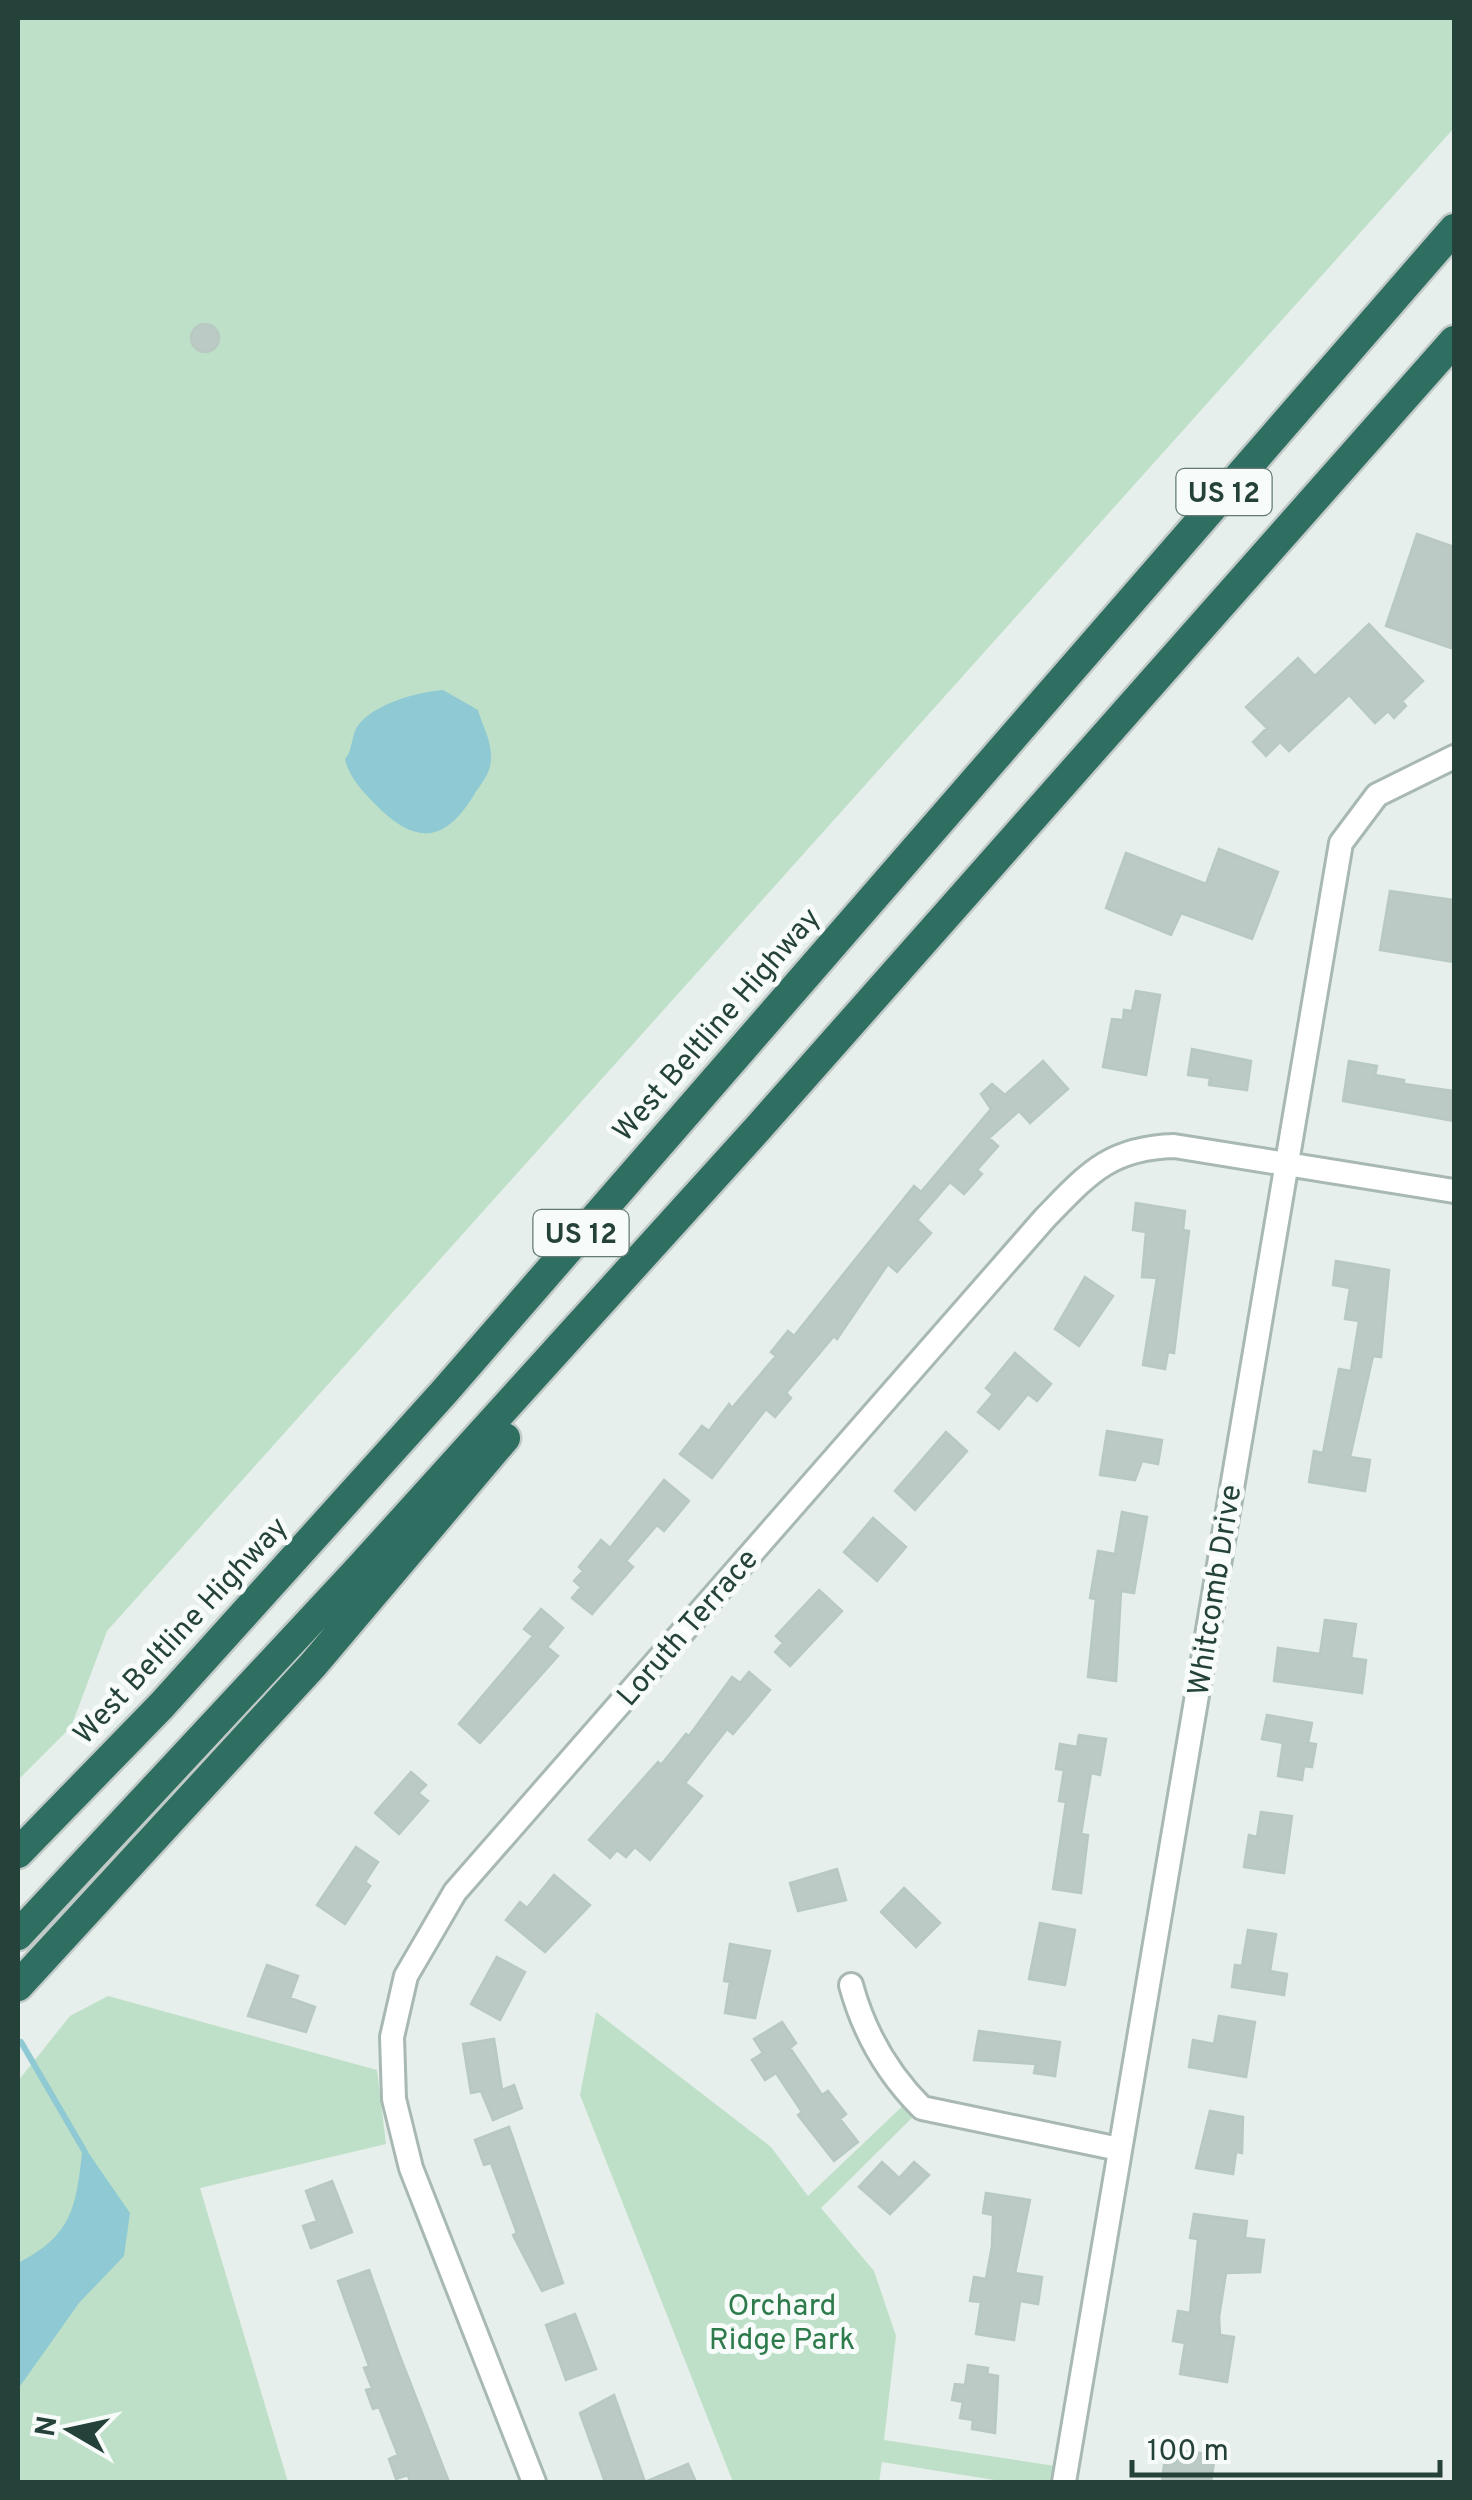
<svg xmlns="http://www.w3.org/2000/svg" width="1472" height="2500" font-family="Overpass,sans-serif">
<rect width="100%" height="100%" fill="#e6efeb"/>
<!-- green -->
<path fill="#bfe0c8" d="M 18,18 L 1454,18 L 1454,128 L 107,1631 L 71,1727 L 18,1780 Z
M 108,1996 L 377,2070 L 386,2144 L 200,2188 L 288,2482 L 18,2482 L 18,2081 L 70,2016 Z
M 596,2012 L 771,2147 L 808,2196 L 911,2098 L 922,2108 L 821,2208 L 874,2271 L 896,2336 L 884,2440 L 1055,2466 L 1053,2482 L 1007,2482 L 882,2462 L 879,2482 L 733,2482 L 580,2095 Z"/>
<!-- water -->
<path fill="#8ec9d4" d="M 443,690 L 478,710 C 482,726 492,739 491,760 C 490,775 481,783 474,795 C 443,846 413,843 375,804 C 362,791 349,777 345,759 C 354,749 350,734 360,723 C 377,703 418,692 443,690 Z
M 83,2145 L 130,2213 L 124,2256 L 79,2303 L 18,2389 L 18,2263 C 75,2234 76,2204 83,2145 Z"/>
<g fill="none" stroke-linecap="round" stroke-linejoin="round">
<!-- stream -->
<path stroke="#8ec9d4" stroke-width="6" d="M 21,2042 L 85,2152"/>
</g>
<!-- building -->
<path fill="#bbcac4" stroke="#b8c9c2" stroke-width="2.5" d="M191 338a14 14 0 1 1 28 0a14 14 0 1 1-28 0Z
M 1417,534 L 1454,547 L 1454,649 L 1386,626 Z
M 1369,624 L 1423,681 L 1402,701 L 1406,706 L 1394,718 L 1388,711 L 1375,723 L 1349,695 L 1289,751 L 1280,742 L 1266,756 L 1253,742 L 1267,728 L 1246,707 L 1298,658 L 1315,676 Z
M 1219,849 L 1278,872 L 1252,939 L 1181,913 L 1171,935 L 1106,908 L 1126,853 L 1206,884 Z
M 1390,891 L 1454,900 L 1454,962 L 1380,950 Z
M 1136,991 L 1160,995 L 1146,1075 L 1103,1067 L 1112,1019 L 1123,1020 L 1124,1010 L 1132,1011 Z
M 1192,1049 L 1251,1061 L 1247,1090 L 1209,1085 L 1210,1078 L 1188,1075 Z
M 1043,1061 L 1068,1089 L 1030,1123 L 1019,1111 L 989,1138 L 998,1146 L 977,1170 L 982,1174 L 964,1194 L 950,1182 L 917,1220 L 931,1233 L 897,1272 L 888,1264 L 837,1339 L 834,1336 L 786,1393 L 791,1398 L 775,1417 L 766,1409 L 712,1478 L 680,1454 L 702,1426 L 709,1431 L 729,1404 L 732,1408 L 776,1356 L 771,1352 L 788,1331 L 794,1336 L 914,1186 L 921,1192 L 991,1109 L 981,1094 L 992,1084 L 1005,1095 Z
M 1349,1061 L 1377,1066 L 1375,1075 L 1404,1080 L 1404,1084 L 1454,1091 L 1454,1121 L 1343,1101 Z
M 1136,1203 L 1185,1211 L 1183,1230 L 1189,1231 L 1174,1353 L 1168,1352 L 1165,1369 L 1143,1365 L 1157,1278 L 1142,1277 L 1146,1232 L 1133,1230 Z
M 1336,1261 L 1389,1270 L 1381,1357 L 1373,1356 L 1350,1457 L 1370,1460 L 1365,1491 L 1309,1482 L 1314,1451 L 1323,1453 L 1339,1369 L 1351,1371 L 1359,1321 L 1345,1319 L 1350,1288 L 1333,1285 Z
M 1085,1277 L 1113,1296 L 1079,1346 L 1055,1329 Z
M 1015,1353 L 1051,1384 L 1037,1401 L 1028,1394 L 999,1429 L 978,1412 L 993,1394 L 986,1388 Z
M 1107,1431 L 1162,1440 L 1158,1464 L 1142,1461 L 1135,1480 L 1100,1475 Z
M 946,1432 L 967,1451 L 915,1510 L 895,1491 Z
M 664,1480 L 689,1501 L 664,1531 L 657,1525 L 626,1561 L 633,1567 L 592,1614 L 572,1598 L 581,1587 L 574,1581 L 583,1571 L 579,1567 L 601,1540 L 610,1548 Z
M 1122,1512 L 1147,1517 L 1134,1593 L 1121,1591 L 1116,1681 L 1088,1677 L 1096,1599 L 1090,1598 L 1098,1551 L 1115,1554 Z
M 873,1518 L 906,1547 L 877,1581 L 844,1552 Z
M 819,1590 L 842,1611 L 790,1666 L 775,1652 L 783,1643 L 776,1636 Z
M 541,1609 L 563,1628 L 547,1647 L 558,1656 L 480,1743 L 459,1724 L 533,1636 L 524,1629 Z
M 1325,1620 L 1356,1624 L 1351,1658 L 1366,1660 L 1362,1693 L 1274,1681 L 1278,1648 L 1320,1654 Z
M 749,1672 L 770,1690 L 733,1734 L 727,1729 L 685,1783 L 702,1796 L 650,1860 L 635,1847 L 626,1857 L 617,1850 L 610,1858 L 589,1840 L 658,1762 L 661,1765 L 686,1734 L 689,1736 L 732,1677 L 740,1683 Z
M 1267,1715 L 1312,1723 L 1308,1743 L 1316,1744 L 1312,1767 L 1304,1766 L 1302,1780 L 1278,1776 L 1283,1743 L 1262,1739 Z
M 1079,1735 L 1106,1739 L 1100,1775 L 1091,1773 L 1081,1834 L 1088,1835 L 1081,1893 L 1053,1889 L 1066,1802 L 1059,1801 L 1064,1770 L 1056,1769 L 1060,1744 L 1077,1747 Z
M 411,1772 L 426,1785 L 418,1793 L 428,1801 L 399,1834 L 375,1813 Z
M 1261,1812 L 1292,1816 L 1284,1873 L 1244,1867 L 1249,1835 L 1257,1837 Z
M 356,1847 L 378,1862 L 365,1882 L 370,1886 L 345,1924 L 317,1905 Z
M 837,1869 L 846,1900 L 798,1911 L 790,1883 Z
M 554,1875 L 590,1905 L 545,1952 L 506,1920 L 520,1902 L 527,1908 Z
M 904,1888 L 940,1923 L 916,1947 L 881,1912 Z
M 1040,1923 L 1075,1930 L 1065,1985 L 1029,1979 Z
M 1248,1930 L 1276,1934 L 1270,1971 L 1287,1974 L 1284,1995 L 1232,1987 L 1235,1965 L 1242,1966 Z
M 730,1944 L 770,1951 L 755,2018 L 725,2013 L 730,1982 L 724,1981 Z
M 497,1957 L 525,1972 L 500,2020 L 471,2004 Z
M 267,1965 L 298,1976 L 290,1998 L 315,2007 L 306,2032 L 248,2016 Z
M 1219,2016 L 1255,2022 L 1246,2077 L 1189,2067 L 1193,2040 L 1214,2044 Z
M 782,2022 L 796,2043 L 790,2048 L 822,2095 L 828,2091 L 846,2114 L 840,2119 L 858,2142 L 834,2161 L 798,2115 L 802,2112 L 776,2073 L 765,2080 L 752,2060 L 763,2053 L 754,2039 Z
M 979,2031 L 1060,2042 L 1055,2076 L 1034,2073 L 1036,2064 L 974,2060 Z
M 494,2039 L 502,2090 L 514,2085 L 522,2108 L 493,2120 L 481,2091 L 471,2093 L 463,2044 Z
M 1210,2111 L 1243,2117 L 1242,2153 L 1236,2152 L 1233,2174 L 1196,2168 Z
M 509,2127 L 563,2283 L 542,2291 L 513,2235 L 517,2233 L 491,2163 L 484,2165 L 475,2140 Z
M 882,2162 L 899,2178 L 914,2162 L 929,2175 L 890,2214 L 859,2187 Z
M 332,2181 L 352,2232 L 311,2248 L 303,2226 L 317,2221 L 306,2191 Z
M 986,2193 L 1030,2200 L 1015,2273 L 1042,2277 L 1038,2304 L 1020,2301 L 1014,2340 L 976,2334 L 981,2302 L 970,2301 L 974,2277 L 986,2279 L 992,2246 L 993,2215 L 983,2213 Z
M 1194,2214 L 1247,2221 L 1245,2238 L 1264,2240 L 1260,2272 L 1226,2273 L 1219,2317 L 1220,2335 L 1234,2337 L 1227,2382 L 1180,2374 L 1185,2343 L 1173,2341 L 1178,2311 L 1190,2313 L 1198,2239 L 1190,2238 Z
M 369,2270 L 399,2354 L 449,2482 L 410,2482 L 408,2475 L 396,2479 L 389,2459 L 398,2455 L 379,2407 L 373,2409 L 366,2390 L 372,2388 L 364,2368 L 369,2366 L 338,2281 Z
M 575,2314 L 596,2369 L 566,2380 L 546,2325 Z
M 968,2365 L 988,2368 L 987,2374 L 998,2376 L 995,2433 L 972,2429 L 973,2420 L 960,2418 L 963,2402 L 952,2400 L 955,2384 L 965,2385 Z
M 614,2395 L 645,2482 L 688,2464 L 696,2482 L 605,2482 L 580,2413 Z
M 1179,2450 L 1215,2455 L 1211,2482 L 1162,2482 L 1164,2465 L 1177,2462 Z"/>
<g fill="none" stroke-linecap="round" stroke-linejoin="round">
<defs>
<path id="street" d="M 851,1985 C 864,2033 887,2073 922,2108 L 1119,2149
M 534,2482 L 411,2168 L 394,2099 L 392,2037 L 406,1976 L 455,1892 L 1045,1218 C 1088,1174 1109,1148 1174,1146 L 1454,1191
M 1064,2482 L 1341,843 L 1377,795 L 1454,757"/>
<path id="highway" d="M 18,1853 L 162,1705 L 445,1391 L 1454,229
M 18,1935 L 359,1569 L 760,1126 L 1454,341
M 18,1986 L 313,1665 L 505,1438"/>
</defs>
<!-- street casing -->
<use href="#street" stroke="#a8b8b2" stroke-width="28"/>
<!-- highway casing -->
<use href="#highway" stroke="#c2cac8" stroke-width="35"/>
<!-- street -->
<use href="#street" stroke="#fff" stroke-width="22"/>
<!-- highway -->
<use href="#highway" stroke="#2f6f62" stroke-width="30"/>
</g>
<g text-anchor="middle" stroke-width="10" stroke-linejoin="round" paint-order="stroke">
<!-- shield labels -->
<g fill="#f7fbf9" stroke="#637a73" stroke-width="2.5">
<rect x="1176.5" y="469" width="95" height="46" rx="8"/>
<rect x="533.5" y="1210" width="95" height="46" rx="8"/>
</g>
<g font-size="28" font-weight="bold" fill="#24423a">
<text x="1224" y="502">US 12</text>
<text x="581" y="1243">US 12</text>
</g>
<!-- street labels -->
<g font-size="30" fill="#24423a" stroke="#f7fbf9">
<text transform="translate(716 1024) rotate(-49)" y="10">West Beltline Highway</text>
<text transform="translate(1214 1590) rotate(-81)" y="10">Whitcomb Drive</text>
<text transform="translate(687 1627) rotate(-49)" y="10">Loruth Terrace</text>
<text transform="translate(180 1630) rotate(-47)" y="10">West Beltline Highway</text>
</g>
<!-- park labels -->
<g font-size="30" fill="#2d7a4b" stroke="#f7fbf9">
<text x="782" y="2315">Orchard<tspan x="782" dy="34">Ridge Park</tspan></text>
</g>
</g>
<!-- border -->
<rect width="1472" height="2500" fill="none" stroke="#24423a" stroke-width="40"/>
<!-- north arrow -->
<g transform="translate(70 2430) rotate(279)" stroke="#f7fbf9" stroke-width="8" paint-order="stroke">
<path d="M0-8L18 38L0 25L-18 38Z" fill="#24423a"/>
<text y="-15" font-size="28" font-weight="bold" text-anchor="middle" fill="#24423a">N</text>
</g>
<!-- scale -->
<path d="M1132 2460v15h308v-15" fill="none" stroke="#24423a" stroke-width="5"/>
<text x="1147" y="2460" font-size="30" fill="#24423a" stroke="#f7fbf9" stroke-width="8" paint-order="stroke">100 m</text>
</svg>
